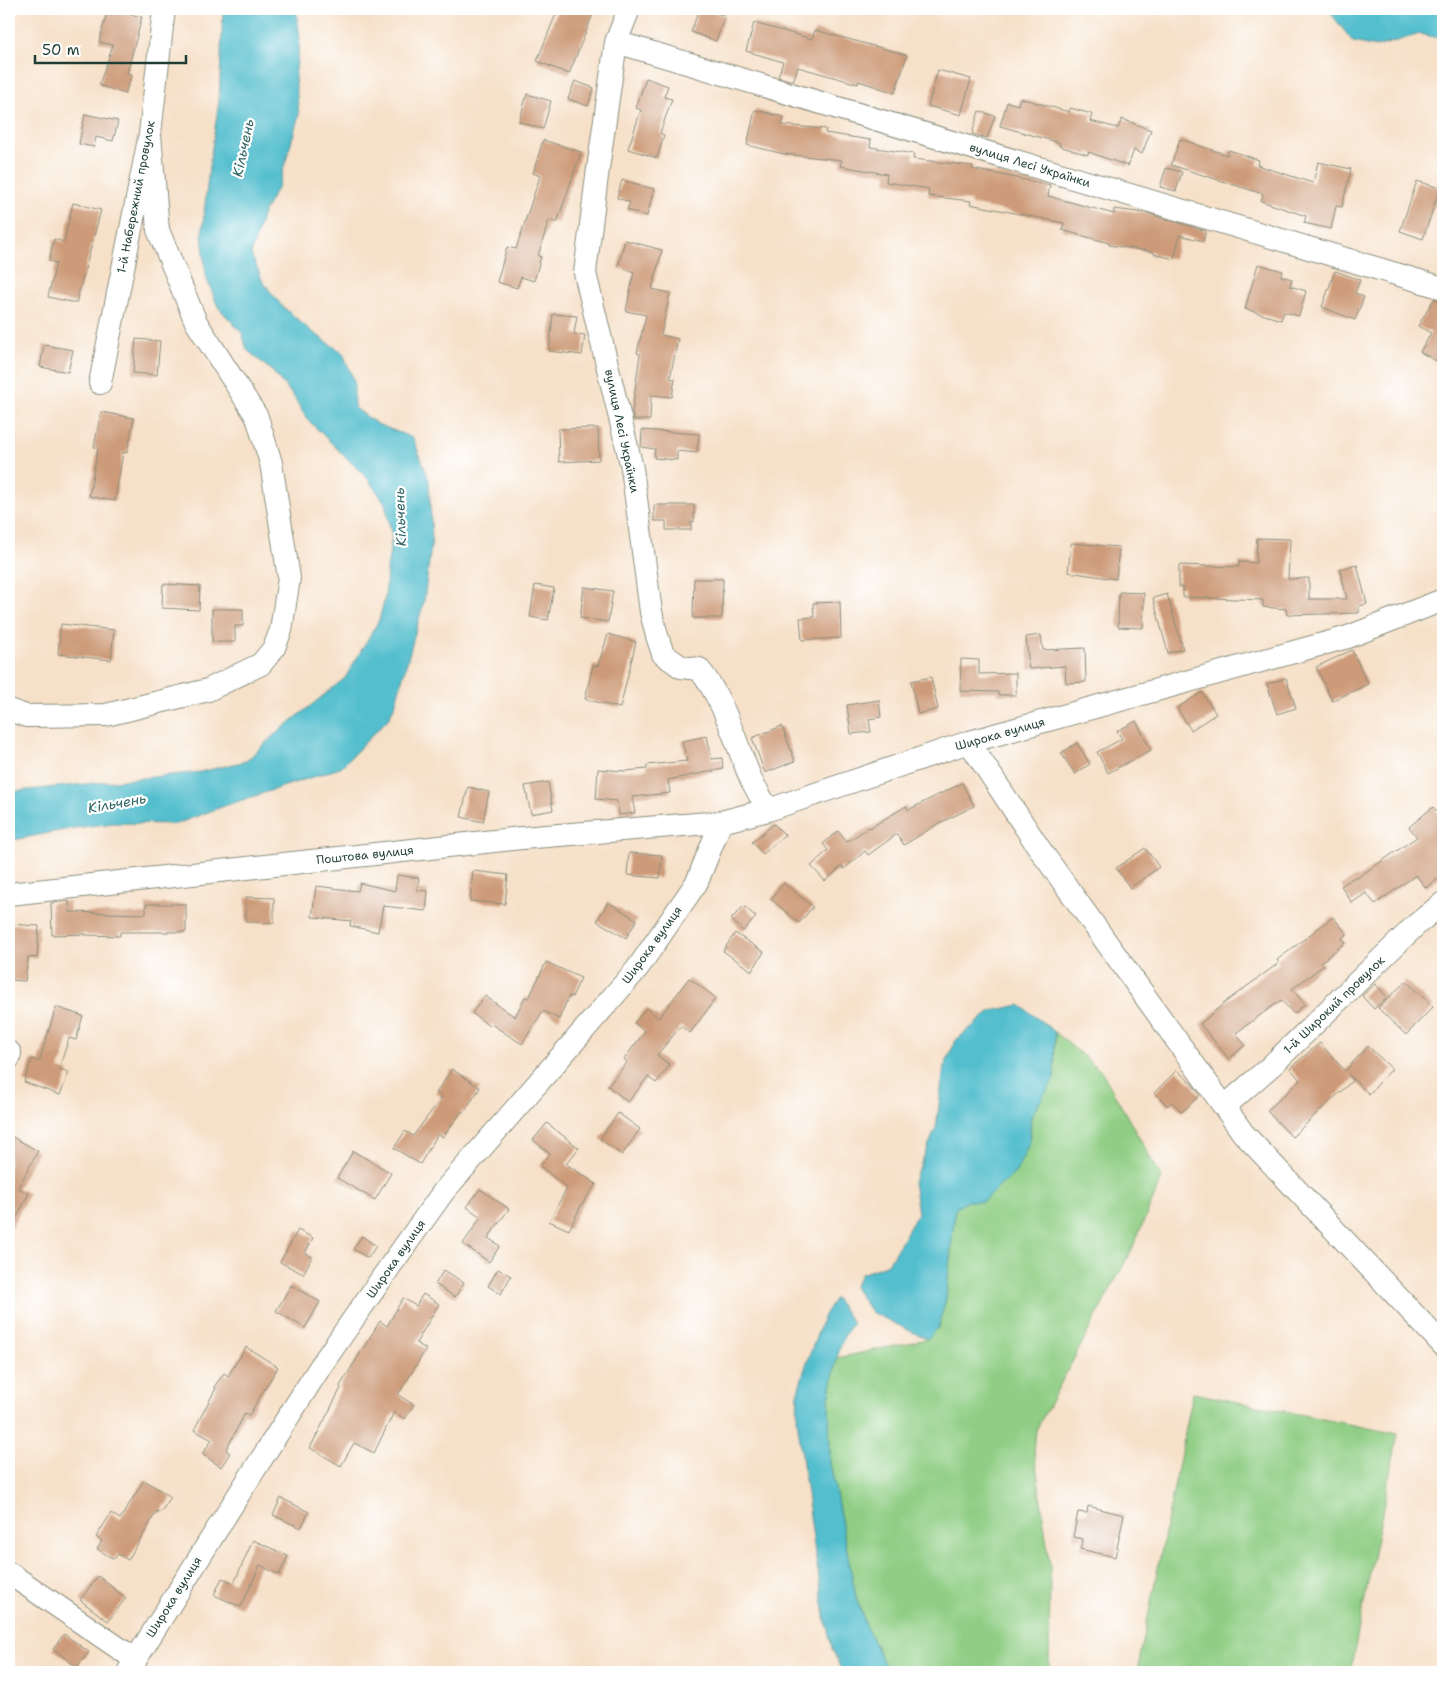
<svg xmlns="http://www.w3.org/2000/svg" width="1452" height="1681" font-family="'Shantell Sans',sans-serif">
<rect width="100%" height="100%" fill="#fff"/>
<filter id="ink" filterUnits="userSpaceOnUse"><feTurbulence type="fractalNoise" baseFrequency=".02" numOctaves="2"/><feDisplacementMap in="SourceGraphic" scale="10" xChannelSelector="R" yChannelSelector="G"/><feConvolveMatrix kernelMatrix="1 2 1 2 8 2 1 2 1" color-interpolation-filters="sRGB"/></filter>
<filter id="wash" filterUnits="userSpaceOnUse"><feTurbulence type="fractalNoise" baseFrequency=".0096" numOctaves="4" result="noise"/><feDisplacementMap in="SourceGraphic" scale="20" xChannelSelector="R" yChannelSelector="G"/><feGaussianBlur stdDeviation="1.12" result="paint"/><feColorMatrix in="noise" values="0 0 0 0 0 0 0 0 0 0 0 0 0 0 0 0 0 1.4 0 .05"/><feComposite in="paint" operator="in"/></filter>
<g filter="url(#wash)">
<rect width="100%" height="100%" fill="#f6e0c8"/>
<!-- green -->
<path fill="#8fce84" stroke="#57865c" d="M 1055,1032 L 1102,1072 L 1162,1178 L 1132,1249 L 1036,1430 L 1034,1451 L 1050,1566 L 1049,1672 L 888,1672 L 867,1629 L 856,1597 L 830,1463 L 829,1398 L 837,1358 L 927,1339 L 938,1328 L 946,1299 L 955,1209 L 967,1201 L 982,1201 L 1029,1144 L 1031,1116 L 1054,1078 Z
M 1193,1393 L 1398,1434 L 1350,1672 L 1137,1672 Z"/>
<!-- water -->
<path fill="#52becd" stroke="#387e80" d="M 223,9 L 296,9 L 300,38 L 295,77 L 299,115 L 279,185 L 263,213 L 251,254 L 263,282 L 281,305 L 311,331 L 343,353 L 354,381 L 354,407 L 377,424 L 413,438 L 429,480 L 432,539 L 424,601 L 396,702 L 389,718 L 340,768 L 227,805 L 176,824 L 114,823 L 74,828 L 9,841 L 9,792 L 200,772 L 246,761 L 273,736 L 345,678 L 379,620 L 385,598 L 387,569 L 392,537 L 385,503 L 368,479 L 306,418 L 294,397 L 273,372 L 247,350 L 242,333 L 218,307 L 206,277 L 202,233 L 209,167 L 219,101 Z
M 1098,9 L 1254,9 L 1126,14 Z
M 1281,9 L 1443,9 L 1443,39 L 1420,34 L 1376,47 L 1353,42 L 1329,11 Z
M 1020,1005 L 1055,1032 L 1054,1079 L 1031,1116 L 1029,1144 L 1016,1172 L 982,1202 L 967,1201 L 955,1209 L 946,1299 L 938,1328 L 927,1339 L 871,1312 L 854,1287 L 861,1274 L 888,1264 L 918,1213 L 913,1182 L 936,1128 L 944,1067 L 956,1040 L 991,1011 Z
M 835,1298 L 853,1323 L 844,1336 L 837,1358 L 829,1398 L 830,1463 L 856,1597 L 867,1629 L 888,1672 L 842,1672 L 832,1648 L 826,1622 L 815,1553 L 797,1419 L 798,1391 L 806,1365 L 824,1315 Z"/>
<g id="blocks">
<!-- building -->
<path fill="#cd9b79" d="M 108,9 L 142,17 L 127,73 L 132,74 L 125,94 L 99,85 L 113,45 L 99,42 Z
M 558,9 L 595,9 L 569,74 L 537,61 Z
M 699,9 L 705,9 L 725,16 L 716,41 L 691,32 Z
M 754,23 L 812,39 L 815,30 L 907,55 L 895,93 L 859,81 L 858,84 L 798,67 L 793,81 L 778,77 L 783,62 L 746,51 Z
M 938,70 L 971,79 L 961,115 L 928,106 Z
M 646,78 L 668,86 L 664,97 L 672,99 L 660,133 L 664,135 L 657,158 L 628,149 L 641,110 L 636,108 Z
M 575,81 L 594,88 L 588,106 L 568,99 Z
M 527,94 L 551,101 L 543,129 L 519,122 Z
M 1020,98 L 1069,112 L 1070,108 L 1092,114 L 1090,121 L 1118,128 L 1122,119 L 1151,130 L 1142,154 L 1134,150 L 1128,166 L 1088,152 L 1088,155 L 1059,146 L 1060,143 L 1000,126 L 1007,102 L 1018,105 Z
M 755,110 L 784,117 L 782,125 L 826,129 L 825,133 L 871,140 L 870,147 L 914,154 L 913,159 L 973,166 L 972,169 L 1050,185 L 1048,196 L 1114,214 L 1114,209 L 1146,213 L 1206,231 L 1203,241 L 1180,235 L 1174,259 L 1154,254 L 1154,252 L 1109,245 L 1109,243 L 1062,230 L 1064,223 L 970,204 L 971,201 L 928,196 L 929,189 L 886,182 L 887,174 L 840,166 L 842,160 L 784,154 L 747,145 Z
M 979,111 L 995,116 L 987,138 L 972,134 Z
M 85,114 L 118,121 L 113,141 L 96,137 L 94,147 L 79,144 Z
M 1180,139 L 1227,155 L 1229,150 L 1259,160 L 1257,165 L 1313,183 L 1318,162 L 1351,169 L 1342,207 L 1336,206 L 1331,229 L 1304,223 L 1306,216 L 1261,201 L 1263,194 L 1171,165 Z
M 543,140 L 581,152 L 557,223 L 549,220 L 538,256 L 541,257 L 534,281 L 521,277 L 517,288 L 497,282 L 507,247 L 516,249 L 540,176 L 533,173 Z
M 1166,168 L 1182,172 L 1176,191 L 1160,187 Z
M 622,180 L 654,189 L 647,216 L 627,210 L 630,202 L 617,198 Z
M 1417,181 L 1440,188 L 1423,239 L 1400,231 Z
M 73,203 L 101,210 L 76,303 L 48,297 L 56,263 L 49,261 L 54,239 L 64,242 Z
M 625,240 L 662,250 L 652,289 L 670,293 L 661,335 L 678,339 L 670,378 L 675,379 L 672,397 L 651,395 L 650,420 L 634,420 L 632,412 L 640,354 L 637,353 L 646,315 L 626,311 L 634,272 L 618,267 Z
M 1258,264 L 1283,271 L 1281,276 L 1292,279 L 1290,286 L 1306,291 L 1299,316 L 1284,312 L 1281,320 L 1245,309 Z
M 1335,271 L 1360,280 L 1355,293 L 1364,297 L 1355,320 L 1322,307 Z
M 1434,299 L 1443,301 L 1443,353 L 1438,362 L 1420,352 L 1431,333 L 1418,326 Z
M 553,314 L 577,316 L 574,334 L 585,335 L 582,355 L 549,351 Z
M 136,339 L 160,341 L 157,375 L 133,373 Z
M 44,345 L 73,350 L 68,372 L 40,367 Z
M 101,412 L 134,418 L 127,453 L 123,452 L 115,501 L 89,496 L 98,448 L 94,447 Z
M 598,428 L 599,460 L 559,462 L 558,429 Z
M 642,430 L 699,434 L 697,453 L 677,451 L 677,460 L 654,458 L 655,449 L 641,447 Z
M 654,505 L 694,505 L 694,522 L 691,522 L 691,530 L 666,530 L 666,521 L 654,521 Z
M 1257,538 L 1290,539 L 1288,579 L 1309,578 L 1309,599 L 1347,599 L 1340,569 L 1357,565 L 1367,604 L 1359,606 L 1359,613 L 1287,615 L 1286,609 L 1263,607 L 1263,600 L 1183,597 L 1183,587 L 1179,587 L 1179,565 L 1239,567 L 1239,562 L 1256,563 Z
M 1071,543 L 1119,547 L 1116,579 L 1068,572 Z
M 694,579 L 723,579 L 722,618 L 693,618 Z
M 163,584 L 200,586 L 199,610 L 162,608 Z
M 535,585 L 554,588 L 548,620 L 530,617 Z
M 584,587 L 613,591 L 608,622 L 580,618 Z
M 1119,592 L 1144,593 L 1143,628 L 1118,627 Z
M 1167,594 L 1183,649 L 1168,653 L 1153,598 Z
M 840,602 L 841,638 L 802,640 L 800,618 L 814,617 L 813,603 Z
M 212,609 L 243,609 L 243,626 L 235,626 L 235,642 L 212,642 Z
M 61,624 L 114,630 L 111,660 L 58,654 Z
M 608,634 L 636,642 L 620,708 L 585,699 L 593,665 L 598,666 Z
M 1041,635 L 1043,650 L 1085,648 L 1086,682 L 1066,683 L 1065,666 L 1029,669 L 1026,637 Z
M 1352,650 L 1368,684 L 1332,701 L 1316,667 Z
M 961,659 L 979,660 L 979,674 L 1016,673 L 1016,695 L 998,695 L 998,692 L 960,691 Z
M 931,677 L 938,709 L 918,714 L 911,681 Z
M 1286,678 L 1296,708 L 1277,714 L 1267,684 Z
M 1202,692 L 1216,714 L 1191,730 L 1177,708 Z
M 879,700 L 881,717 L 869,719 L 871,732 L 851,734 L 847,705 Z
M 1136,721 L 1151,750 L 1108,773 L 1097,752 L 1122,739 L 1117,731 Z
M 782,726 L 795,761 L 765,773 L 752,738 Z
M 707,736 L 712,759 L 722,758 L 723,769 L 668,780 L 670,793 L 632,797 L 635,813 L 619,815 L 617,801 L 596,799 L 598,769 L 625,771 L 647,769 L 647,765 L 687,761 L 682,741 Z
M 1077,743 L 1090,764 L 1075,774 L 1061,753 Z
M 548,782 L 553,810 L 531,814 L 525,786 Z
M 962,783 L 974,806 L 936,825 L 904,845 L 897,834 L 868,855 L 865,851 L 844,869 L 842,866 L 825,881 L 811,866 L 828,850 L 823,844 L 838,831 L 847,842 L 869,827 L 870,828 L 906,806 L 908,810 Z
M 468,787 L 489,792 L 483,822 L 461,817 Z
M 1433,807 L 1443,819 L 1443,875 L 1426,888 L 1416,875 L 1375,904 L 1366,893 L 1352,903 L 1341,886 L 1356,876 L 1357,878 L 1417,837 L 1409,827 Z
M 774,824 L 785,835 L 763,854 L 752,842 Z
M 1145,848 L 1159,867 L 1130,888 L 1116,868 Z
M 629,853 L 662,855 L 660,878 L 627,875 Z
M 473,871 L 508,875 L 505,904 L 470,901 Z
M 397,875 L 419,878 L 417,890 L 428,891 L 426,911 L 383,906 L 378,932 L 350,926 L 351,921 L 312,917 L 316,886 L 358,891 L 360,883 L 395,891 Z
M 784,883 L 813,907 L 799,923 L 771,899 Z
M 246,897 L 274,898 L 274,923 L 246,922 Z
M 69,901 L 70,912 L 146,914 L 146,904 L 186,904 L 186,932 L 120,932 L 120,936 L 85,935 L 86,934 L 52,935 L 51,903 Z
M 608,902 L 637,920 L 626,938 L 597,921 Z
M 744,906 L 756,917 L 743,931 L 731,919 Z
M 1333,917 L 1347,934 L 1342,938 L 1345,943 L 1321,962 L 1324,965 L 1292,989 L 1305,1004 L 1294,1014 L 1281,1000 L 1236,1033 L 1245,1045 L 1229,1059 L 1200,1024 L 1228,1000 L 1279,963 L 1277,960 Z
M 9,924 L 39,926 L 37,958 L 28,957 L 25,981 L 9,980 Z
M 735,933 L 764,952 L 752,971 L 723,951 Z
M 546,962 L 581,978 L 572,997 L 569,996 L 559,1019 L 543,1011 L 522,1044 L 491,1024 L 489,1026 L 472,1013 L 485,996 L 515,1017 L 525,997 L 529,998 Z
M 689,978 L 716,998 L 690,1033 L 681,1026 L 657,1055 L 670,1065 L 656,1083 L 648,1077 L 628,1102 L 608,1086 L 627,1062 L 624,1059 L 645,1031 L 634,1023 L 646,1008 L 659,1018 Z
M 1406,981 L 1433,1007 L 1406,1035 L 1378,1008 Z
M 1375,984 L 1387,997 L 1374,1009 L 1362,996 Z
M 56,1007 L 83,1016 L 76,1040 L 69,1038 L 59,1069 L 69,1072 L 60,1095 L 24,1082 L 32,1059 L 39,1062 Z
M 1320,1043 L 1345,1071 L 1368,1046 L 1392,1069 L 1369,1094 L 1348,1074 L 1353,1080 L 1292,1137 L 1267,1111 L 1300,1080 L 1290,1068 Z
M 452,1069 L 480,1088 L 464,1112 L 462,1111 L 443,1137 L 438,1134 L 420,1164 L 394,1148 L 405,1131 L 413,1136 L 442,1097 L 436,1093 Z
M 1177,1070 L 1192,1084 L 1200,1095 L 1182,1112 L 1172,1102 L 1168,1106 L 1154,1093 Z
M 618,1113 L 640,1129 L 622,1155 L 600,1139 Z
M 547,1123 L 579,1148 L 566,1164 L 596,1184 L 582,1204 L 569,1230 L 549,1221 L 567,1188 L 540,1166 L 550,1154 L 533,1140 Z
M 9,1135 L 38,1151 L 18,1188 L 29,1193 L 9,1233 Z
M 353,1151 L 391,1173 L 375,1200 L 337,1178 Z
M 480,1189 L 509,1209 L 488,1238 L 500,1246 L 489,1262 L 463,1244 L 481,1217 L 467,1207 Z
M 298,1230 L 313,1238 L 305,1253 L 312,1257 L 303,1274 L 280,1262 Z
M 362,1236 L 376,1246 L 368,1258 L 353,1249 Z
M 498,1269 L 511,1276 L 501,1294 L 488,1286 Z
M 444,1270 L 464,1283 L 455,1297 L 435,1284 Z
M 291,1285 L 320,1302 L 305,1328 L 276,1311 Z
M 423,1294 L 439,1304 L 416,1343 L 426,1349 L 398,1395 L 414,1405 L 405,1419 L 394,1412 L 374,1453 L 354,1443 L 341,1466 L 310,1448 L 341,1388 L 340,1386 L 380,1321 L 387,1326 L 403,1298 L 416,1306 Z
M 246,1347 L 278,1367 L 249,1415 L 245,1413 L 226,1450 L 230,1453 L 221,1467 L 202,1454 L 212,1440 L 194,1430 L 216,1388 L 214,1387 L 224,1373 L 228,1376 Z
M 144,1480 L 171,1497 L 160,1513 L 157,1511 L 128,1560 L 118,1554 L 114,1559 L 97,1549 L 102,1541 L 96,1537 L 111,1513 L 120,1519 Z
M 281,1498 L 309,1512 L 301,1528 L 273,1515 Z
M 1088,1506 L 1124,1515 L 1115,1557 L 1080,1549 L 1083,1539 L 1073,1537 L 1078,1512 L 1087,1513 Z
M 253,1540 L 288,1556 L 279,1575 L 260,1565 L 241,1607 L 214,1595 L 222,1578 L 234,1583 Z
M 98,1576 L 126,1598 L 108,1621 L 80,1600 Z
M 64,1634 L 89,1652 L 77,1667 L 53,1649 Z"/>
</g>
</g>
<g filter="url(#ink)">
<use href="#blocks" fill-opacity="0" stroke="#8a8e7e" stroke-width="1"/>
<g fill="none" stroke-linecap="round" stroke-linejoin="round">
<defs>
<path id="minor" d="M 629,9 L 616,42 L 597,176 L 585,273 L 632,468 L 651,612 L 657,636 L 663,654 L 681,667 L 699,669 C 725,701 735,742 751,779 C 756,789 762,799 768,810
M 616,42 L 1443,288
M 100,383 L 150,134 L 164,9
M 9,710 L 26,716 L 106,715 L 208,690 L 261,664 L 274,648 L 281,630 L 289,578 L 271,463 L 257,417 L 196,322 L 158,230 L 150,134
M 969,742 L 1041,851 L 1243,1133 L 1443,1345
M 9,894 L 522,838 L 721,822 L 768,810 L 969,742 L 1348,637 L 1443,600
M 9,1058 L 10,1053
M 1225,1106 L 1271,1066 L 1417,924 L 1443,903
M 9,1573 L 136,1660
M 128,1672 L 239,1494 L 322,1364 L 391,1265 L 444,1191 L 637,969 L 697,882 L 721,822"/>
</defs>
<!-- minor casing -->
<use href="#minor" stroke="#8a8e7e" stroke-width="24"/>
<!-- minor -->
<use href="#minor" stroke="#fff" stroke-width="22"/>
</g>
</g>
<g text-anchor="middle" stroke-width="4.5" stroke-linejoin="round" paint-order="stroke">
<!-- street labels -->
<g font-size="12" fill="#1f3d34" stroke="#fff">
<text transform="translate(1030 165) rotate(17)" y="4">вулиця Лесі Українки</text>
<text transform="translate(136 197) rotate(-79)" y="4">1-й Набережний провулок</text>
<text transform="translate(622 431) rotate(78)" y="4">вулиця Лесі Українки</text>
<text transform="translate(1000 734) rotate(-16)" y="4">Широка вулиця</text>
<text transform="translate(365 855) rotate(-6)" y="4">Поштова вулиця</text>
<text transform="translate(652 945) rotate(-54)" y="4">Широка вулиця</text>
<text transform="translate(1334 1005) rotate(-44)" y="4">1-й Широкий провулок</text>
<text transform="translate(396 1259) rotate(-55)" y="4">Широка вулиця</text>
<text transform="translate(174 1597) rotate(-58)" y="4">Широка вулиця</text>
</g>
<!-- water labels -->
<g font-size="14" font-style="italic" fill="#2e6462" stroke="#fff">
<text transform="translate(243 148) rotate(-78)" y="5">Кільчень</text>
<text transform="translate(400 517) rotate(-92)" y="5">Кільчень</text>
<text transform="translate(117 803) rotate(-10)" y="5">Кільчень</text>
</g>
</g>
<!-- margin -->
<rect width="1452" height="1681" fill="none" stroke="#fff" stroke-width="30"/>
<!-- scale -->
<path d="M35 55v8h151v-8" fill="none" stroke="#1f3d34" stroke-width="2.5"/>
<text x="42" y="55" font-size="15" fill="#1f3d34" stroke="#ffffff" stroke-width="4" paint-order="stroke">50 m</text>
</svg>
